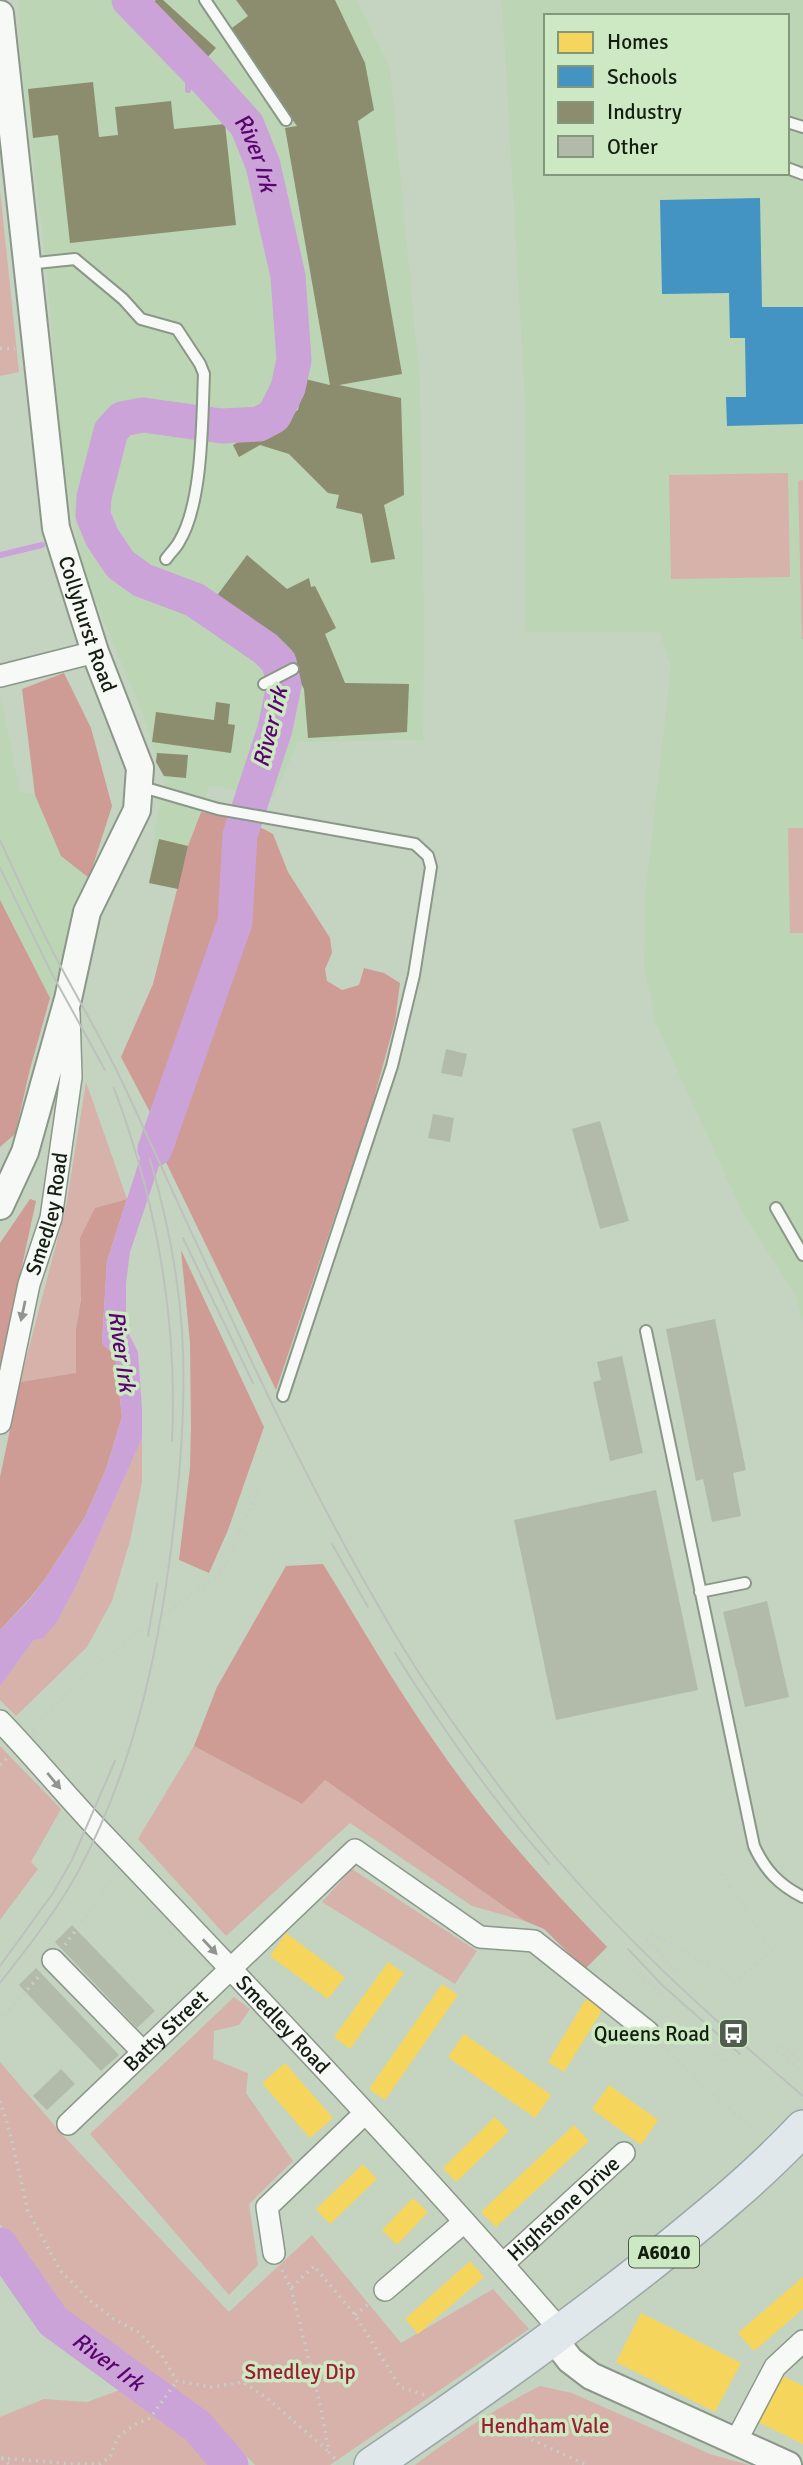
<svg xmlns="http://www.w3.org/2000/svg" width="803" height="2465" font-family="Signika,sans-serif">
<rect width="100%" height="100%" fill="#c4d4c0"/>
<!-- built -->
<path fill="#bcd5b5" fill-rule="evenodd" d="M 19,0 L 357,0 L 390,69 L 420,385 L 424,623 L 423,740 L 298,742 L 273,797 L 209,785 L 188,846 L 178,889 L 149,883 L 156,824 L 165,784 L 142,712 L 84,573 L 61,451 L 46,262 L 20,53 Z
M 502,0 L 803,0 L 803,1321 L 796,1296 L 743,1213 L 656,1024 L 644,966 L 646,889 L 671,668 L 660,632 L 526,632 L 526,417 ZM 546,16 L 787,16 L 787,173 L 546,173 Z
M 0,695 L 20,792 L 112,806 L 50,998 L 30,1069 L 0,1015 Z"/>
<!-- green -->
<path fill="#d6b2aa" d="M 0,190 L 19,372 L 0,376 Z
M 788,473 L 790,577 L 671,579 L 669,475 Z
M 803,480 L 803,639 L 802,639 L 798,481 Z
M 788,828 L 803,828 L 803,933 L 790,933 Z
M 86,1082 L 127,1199 L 95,1208 L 76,1329 L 77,1373 L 20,1382 L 66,1207 Z
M 142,1438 L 142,1482 L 130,1541 L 112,1601 L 87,1647 L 16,1716 L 0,1700 L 0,1686 L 34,1640 L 57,1622 L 77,1584 Z
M 0,1746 L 61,1809 L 31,1862 L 38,1869 L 0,1920 Z
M 194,1746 L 302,1804 L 325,1780 L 525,1921 L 472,1906 L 350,1823 L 226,1936 L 138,1839 Z
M 352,1869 L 477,1951 L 455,1984 L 322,1902 Z
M 234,1997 L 250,2009 L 239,2025 L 214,2031 L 213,2059 L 248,2073 L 246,2093 L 293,2161 L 249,2204 L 258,2265 L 229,2295 L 90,2134 Z
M 0,2062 L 61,2133 L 229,2312 L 312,2235 L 401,2343 L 493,2289 L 529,2329 L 330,2465 L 255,2465 L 218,2427 L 60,2312 L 0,2224 Z
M 540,2386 L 572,2393 L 710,2454 L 749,2465 L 415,2465 C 454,2436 496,2408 540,2386 Z
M 128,2387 L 163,2409 L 218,2465 L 0,2465 L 0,2417 L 44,2399 L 87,2402 Z"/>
<!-- forest -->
<path fill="#cf9b95" d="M 64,673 L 91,728 L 112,806 L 89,878 L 61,856 L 35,795 L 22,689 Z
M 201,812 L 235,818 L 225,919 L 182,1052 L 165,1096 L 153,1118 L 121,1057 L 153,984 L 188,846 Z
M 252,823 L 273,834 L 288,872 L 330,938 L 332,953 L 325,969 L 327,981 L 342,990 L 359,985 L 364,968 L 384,973 L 400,983 L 395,1021 L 371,1109 L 276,1390 L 163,1156 L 223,989 L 242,925 L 249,838 Z
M 0,900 L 50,998 L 30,1069 L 15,1134 L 0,1147 Z
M 30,1199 L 36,1201 L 0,1368 L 0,1243 Z
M 127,1199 L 107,1261 L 102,1343 L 115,1356 L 122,1417 L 106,1469 L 85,1517 L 45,1579 L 30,1598 L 0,1630 L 0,1477 L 20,1382 L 76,1373 L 76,1329 L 81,1299 L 80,1238 L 95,1208 Z
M 181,1250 L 264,1427 L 228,1530 L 209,1573 L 179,1560 L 190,1468 L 191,1426 L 190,1343 Z
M 323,1564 C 360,1624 395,1686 436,1744 C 486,1817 545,1883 607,1947 L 585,1969 L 544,1929 L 525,1921 L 325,1780 L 302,1804 L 194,1746 L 217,1687 L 286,1566 Z"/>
<!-- water -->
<path fill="#cba3d8" d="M 165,1096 L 176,1115 L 130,1252 L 126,1283 L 126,1328 L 138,1352 L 142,1409 L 142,1438 L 77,1584 L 57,1622 L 43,1638 L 34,1640 L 0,1686 L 0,1630 L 30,1599 L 45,1579 L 85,1517 L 106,1469 L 122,1417 L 115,1356 L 102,1343 L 107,1261 L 153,1118 Z
M 221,2436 L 247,2465 L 209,2465 L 198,2453 Z"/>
<!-- homes -->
<path fill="#f6d55c" d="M 286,1933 L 345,1977 L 328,1999 L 270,1956 Z
M 388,1962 L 404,1973 L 350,2049 L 334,2037 Z
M 442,1984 L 458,1995 L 385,2100 L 369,2089 Z
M 586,1999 L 603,2009 L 564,2072 L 548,2062 Z
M 464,2034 L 551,2095 L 535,2118 L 448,2057 Z
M 285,2063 L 333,2118 L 310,2138 L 262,2083 Z
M 609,2085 L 658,2120 L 641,2145 L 592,2109 Z
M 495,2117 L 509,2131 L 456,2182 L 443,2168 Z
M 574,2125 L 589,2141 L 496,2227 L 481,2212 Z
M 363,2164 L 377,2179 L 330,2224 L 316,2209 Z
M 413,2198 L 428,2212 L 397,2245 L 382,2230 Z
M 470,2261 L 484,2277 L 418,2334 L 405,2319 Z
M 803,2277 L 803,2309 L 754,2351 L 738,2333 Z
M 641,2313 L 741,2363 L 715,2412 L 616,2362 Z
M 781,2375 L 803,2386 L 803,2444 L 758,2422 Z"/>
<!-- schools -->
<path fill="#4393c3" d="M 760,198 L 762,307 L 803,307 L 803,424 L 727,426 L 726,397 L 746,397 L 745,338 L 730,338 L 729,293 L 662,294 L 660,200 Z"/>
<!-- industry -->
<path fill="#8c8c6e" d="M 156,0 L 163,0 L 216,48 L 204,61 L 144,6 Z
M 236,0 L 335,0 L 365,63 L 374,110 L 358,121 L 402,374 L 339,385 L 401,398 L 404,495 L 384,505 L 395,559 L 371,563 L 362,514 L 336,508 L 339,495 L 328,493 L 289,454 L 260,445 L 239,457 L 233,445 L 298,410 L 305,379 L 330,385 L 285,128 L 297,126 L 228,31 L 248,16 Z
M 93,82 L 99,137 L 118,135 L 115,107 L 171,101 L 174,129 L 225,124 L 236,225 L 70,243 L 58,135 L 33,138 L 28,89 Z
M 247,555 L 287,589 L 309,578 L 311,587 L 315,586 L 336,628 L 325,634 L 345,683 L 409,684 L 407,732 L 308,738 L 304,689 L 279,643 L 213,601 Z
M 216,702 L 230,704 L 228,724 L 235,725 L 231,753 L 152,742 L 156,712 L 214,720 Z
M 157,753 L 188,755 L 186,778 L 164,776 L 156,762 Z
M 159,839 L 188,846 L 178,889 L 149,883 Z"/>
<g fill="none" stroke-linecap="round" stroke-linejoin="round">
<!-- stream -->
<path stroke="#cba3d8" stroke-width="6" d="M 188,90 L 189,60
M 0,555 L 42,545"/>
<!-- river -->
<g stroke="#cba3d8" stroke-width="35">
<path id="s1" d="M 129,0 L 203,76 L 247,125 L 263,165 L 288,276 L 294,360 L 288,388 L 274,416 L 259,424 L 222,426 L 143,415 L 122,419 L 111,431 L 94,497 L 93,515 L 102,537 L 120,564 L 142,580 L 195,600 L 266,649 L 279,662 L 284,685 L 275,729 L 240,835 L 235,922 L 155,1149"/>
<path id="s2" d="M 0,2245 L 53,2321 L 197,2426 L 231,2465"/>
</g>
</g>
<!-- building -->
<path fill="#b2bbaa" d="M 446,1049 L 467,1054 L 462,1077 L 441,1073 Z
M 433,1114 L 454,1118 L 450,1142 L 428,1138 Z
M 600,1121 L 629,1221 L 600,1229 L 572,1129 Z
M 715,1319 L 746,1470 L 733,1473 L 741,1516 L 712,1522 L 703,1479 L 696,1481 L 666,1329 Z
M 622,1356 L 643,1453 L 610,1461 L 593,1382 L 601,1380 L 597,1362 Z
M 656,1490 L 698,1690 L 556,1720 L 514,1520 Z
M 767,1601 L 789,1697 L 745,1707 L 723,1612 Z
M 72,1925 L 155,2011 L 137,2028 L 55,1942 Z
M 36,1968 L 119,2055 L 101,2071 L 19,1985 Z
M 61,2069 L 75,2084 L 47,2110 L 33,2096 Z"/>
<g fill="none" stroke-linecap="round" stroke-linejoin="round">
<defs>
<path id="service" d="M 205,0 L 286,120
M 787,122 L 803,127
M 787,168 L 803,174
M 27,264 L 75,259 L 123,299 L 141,319 L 177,329 L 200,364 L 204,374 C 202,420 203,503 179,542 C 176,548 170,553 166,559
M 264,684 L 293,669
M 139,786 L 218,809 L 415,844 L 428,856 L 431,867 L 414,975 L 392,1066 L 283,1396
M 776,1208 L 803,1255
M 646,1331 L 754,1846 C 765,1870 779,1885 803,1897
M 700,1592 L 745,1583"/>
<g id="minor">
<path d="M 0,676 L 95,652"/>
<path id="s3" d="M 0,1423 L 29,1284 L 51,1218 L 71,1077 L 69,1013"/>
<path id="s4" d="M 0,1721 C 33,1755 63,1792 96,1827 C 254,1993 412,2159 562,2332"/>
<path d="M 53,1960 L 143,2052"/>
<path id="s5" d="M 68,2124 L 355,1850 L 480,1937 L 534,1941 L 648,2032"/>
<path d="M 274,2253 L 267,2207 L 364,2114"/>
<path id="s6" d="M 503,2264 L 624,2153"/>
<path d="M 385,2290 L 464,2222"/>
<path d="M 735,2443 L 775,2367 L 803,2341"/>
</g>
<g id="tertiary">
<path id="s7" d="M 0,14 L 56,528 L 95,652 L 140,768 L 137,810 L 87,912 L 68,999 L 25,1152 L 0,1206"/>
<path d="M 553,2338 L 570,2360 L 591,2376 L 788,2465"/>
</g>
<path id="trunk" d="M 372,2465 C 468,2400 561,2334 652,2262 C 705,2219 756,2178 803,2128"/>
</defs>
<!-- service casing -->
<use href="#service" stroke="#8b9788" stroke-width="14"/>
<!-- minor casing -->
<use href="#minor" stroke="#8b9788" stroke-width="24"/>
<!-- tertiary casing -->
<use href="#tertiary" stroke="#8b9788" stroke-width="30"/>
<!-- trunk casing -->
<use href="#trunk" stroke="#9aa8a7" stroke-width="38"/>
<!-- path -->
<path stroke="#c8cdc7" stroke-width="3.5" stroke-dasharray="2 5" stroke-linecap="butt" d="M 0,348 L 15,349
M 32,1730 L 88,1671 L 222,1572 L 265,1476
M 0,1765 L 9,1756
M 647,1940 L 653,1934 L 710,1967 L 720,1968 L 734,1983 L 772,1950 L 722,1875 C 718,1857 724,1844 738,1831
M 65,1945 L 116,1875
M 661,1993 L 626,1961 L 647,1940 L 680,1973
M 0,2021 L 40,1975
M 662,2046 L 759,2136
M 668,2051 L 689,2031 L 722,2062 L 727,2057
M 799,2070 L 775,2049 L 781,2043 L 803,2063
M 0,2101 L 10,2133 L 28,2211 L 60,2270 L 88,2299 L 114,2319 L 138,2332 L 162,2356 L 177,2381 L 212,2387 L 243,2382 L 268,2399 L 329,2452
M 282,2270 L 291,2288 L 314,2266 L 355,2315 L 400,2387 L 428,2396
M 291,2288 L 320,2404 L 329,2452 L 341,2465
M 355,2315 L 370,2303
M 487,2419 L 587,2465
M 1,2458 L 74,2464 L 99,2464 L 110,2457 L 118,2437 L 134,2425 L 150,2418 L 177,2381
M 2,2458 L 10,2465"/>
<!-- service -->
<use href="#service" stroke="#f6f9f6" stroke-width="10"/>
<!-- minor -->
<use href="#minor" stroke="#f6f9f6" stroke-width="21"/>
<!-- tertiary -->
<use href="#tertiary" stroke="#f6f9f6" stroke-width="26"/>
<!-- trunk -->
<use href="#trunk" stroke="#e0e8eb" stroke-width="35"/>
<!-- tram -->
<path stroke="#bdc1bd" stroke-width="2" d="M 0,840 C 18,879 35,918 55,956 C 79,1001 105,1044 126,1090 C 213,1277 295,1469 402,1646 C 439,1706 481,1763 524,1819 C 605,1922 704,2012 803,2096
M 0,868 L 51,972 L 105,1070
M 114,1088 C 157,1203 178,1319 172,1441
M 183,1238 L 253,1383
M 332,1544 L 368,1607
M 148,1636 L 157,1584
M 395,1653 C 441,1727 491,1798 549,1864
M 628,1949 L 662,1985 L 740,2054
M 0,1966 L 53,1893 L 72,1860 L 115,1761
M 0,1983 C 28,1947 57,1911 79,1870 C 137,1761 162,1637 175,1515 C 182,1453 186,1392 182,1330 C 178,1273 166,1214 150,1159"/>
</g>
<!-- one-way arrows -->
<defs><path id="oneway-solid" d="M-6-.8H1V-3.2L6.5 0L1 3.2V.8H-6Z" transform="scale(1.75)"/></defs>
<g fill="#90968e">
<use href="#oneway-solid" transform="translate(23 1311) rotate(102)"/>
<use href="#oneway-solid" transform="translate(54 1781) rotate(50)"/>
<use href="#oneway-solid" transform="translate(210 1947) rotate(47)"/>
</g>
<!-- icons -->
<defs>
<symbol id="bus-square" viewBox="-11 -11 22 22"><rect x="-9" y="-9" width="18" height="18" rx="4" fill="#515d4e" stroke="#cde9c4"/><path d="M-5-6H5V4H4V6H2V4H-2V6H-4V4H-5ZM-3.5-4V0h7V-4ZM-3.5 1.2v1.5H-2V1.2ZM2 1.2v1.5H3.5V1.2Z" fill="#fff"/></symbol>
</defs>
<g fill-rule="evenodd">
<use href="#bus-square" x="716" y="2016" width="35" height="35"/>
</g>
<g text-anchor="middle" stroke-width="7" stroke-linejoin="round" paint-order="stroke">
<!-- shield labels -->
<rect fill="#cde9c4" stroke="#4b5a46" stroke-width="2" x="629" y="2236.5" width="70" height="31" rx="5"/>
<g font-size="19" font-weight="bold" fill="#131d10">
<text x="664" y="2259">A6010</text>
</g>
<!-- street labels -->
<g font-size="21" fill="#131d10" stroke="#cde9c4">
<text dy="7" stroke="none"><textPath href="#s7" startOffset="618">Collyhurst Road</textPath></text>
<text dy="7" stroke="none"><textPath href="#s3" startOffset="215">Smedley Road</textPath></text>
<text dy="7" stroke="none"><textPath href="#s4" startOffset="415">Smedley Road</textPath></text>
<text dy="7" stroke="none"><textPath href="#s5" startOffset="135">Batty Street</textPath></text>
<text dy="7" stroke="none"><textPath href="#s6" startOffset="82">Highstone Drive</textPath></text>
</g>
<!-- poi labels -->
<g font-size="21" fill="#131d10" stroke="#cde9c4" text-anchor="end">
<text x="710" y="2041">Queens Road</text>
</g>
<!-- park labels -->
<g font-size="21" fill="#9f1b33" stroke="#cde9c4">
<text x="300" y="2379">Smedley Dip</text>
<text x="545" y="2433">Hendham Vale</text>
</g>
<!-- water labels -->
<g font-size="23" font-style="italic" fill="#5a036f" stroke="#cde9c4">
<text dy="8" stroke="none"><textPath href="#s1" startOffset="201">River Irk</textPath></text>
<text transform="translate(270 727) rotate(-76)" y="8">River Irk</text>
<text transform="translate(122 1351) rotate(82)" y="8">River Irk</text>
<text dy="8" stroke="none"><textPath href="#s2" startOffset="161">River Irk</textPath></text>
</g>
</g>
<!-- legend -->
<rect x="544" y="14" width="245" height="161" fill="#cde9c4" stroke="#83977c" stroke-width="2"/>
<rect x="558" y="32" width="35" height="21" fill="#f6d55c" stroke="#83977c" stroke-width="2"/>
<text x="607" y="49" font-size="21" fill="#131d10">Homes</text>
<rect x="558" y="66" width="35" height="21" fill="#4393c3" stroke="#83977c" stroke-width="2"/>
<text x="607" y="84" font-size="21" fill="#131d10">Schools</text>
<rect x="558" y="102" width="35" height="21" fill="#8c8c6e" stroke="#83977c" stroke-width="2"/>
<text x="607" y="119" font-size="21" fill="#131d10">Industry</text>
<rect x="558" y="136" width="35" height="21" fill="#b2bbaa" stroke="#83977c" stroke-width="2"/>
<text x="607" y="154" font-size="21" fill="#131d10">Other</text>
</svg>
